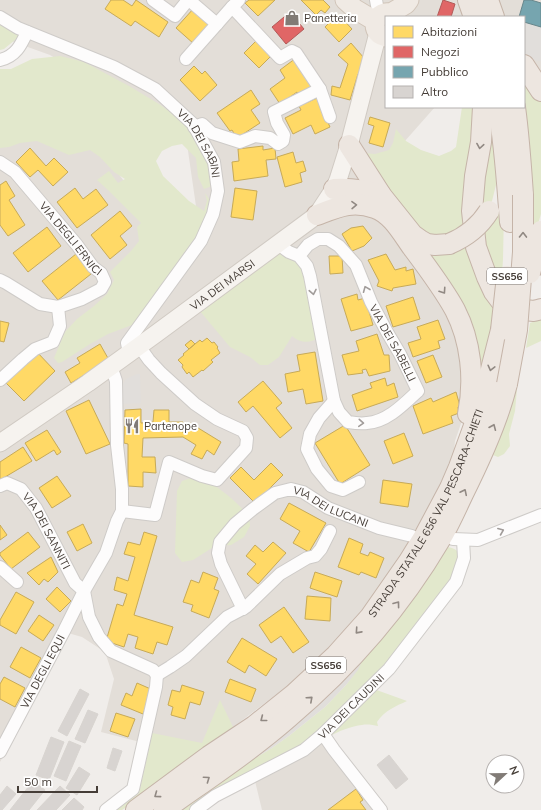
<svg xmlns="http://www.w3.org/2000/svg" width="541" height="810" font-family="Mulish,sans-serif">
<rect width="100%" height="100%" fill="#f0edea"/>
<!-- residential -->
<path fill="#e3ded8" d="M 0,0 L 541,0 L 541,89 L 524,86 L 524,17 L 386,17 L 386,107 L 435,107 L 397,150 L 462,281 L 469,400 L 455,441 L 452,471 L 383,588 L 342,635 L 298,678 L 195,756 L 101,732 L 114,679 L 105,652 L 82,637 L 68,633 L 56,659 L 0,762 L 0,145 L 83,123 L 154,224 L 198,220 L 186,137 L 50,55 L 0,37 Z
M 329,737 L 386,810 L 262,810 L 255,781 L 278,770 L 307,752 Z"/>
<!-- green -->
<path fill="#e2e8cc" d="M 0,24 L 21,35 L 4,49 L 0,50 Z
M 60,56 L 84,62 L 129,86 L 159,104 L 184,122 L 195,136 L 207,157 L 212,186 L 204,189 L 198,177 L 196,158 L 182,144 L 172,146 L 162,151 L 156,161 L 163,176 L 189,201 L 204,211 L 207,201 L 205,193 L 209,199 L 211,207 L 208,218 L 179,265 L 132,325 L 108,334 L 90,344 L 62,362 L 58,363 L 54,358 L 65,332 L 77,319 L 94,306 L 107,294 L 114,280 L 110,272 L 131,251 L 139,241 L 137,227 L 141,223 L 108,190 L 97,180 L 109,171 L 118,183 L 125,179 L 114,172 L 100,157 L 90,150 L 69,155 L 37,141 L 20,143 L 9,147 L 0,148 L 0,69 L 11,69 L 32,59 Z
M 524,70 L 541,96 L 541,214 L 534,238 L 524,107 Z
M 462,107 L 481,107 L 471,221 L 445,242 L 415,228 L 364,153 L 375,154 L 389,150 L 393,143 L 396,129 L 406,141 L 421,150 L 439,156 L 451,151 L 456,147 Z
M 485,127 L 494,128 L 499,164 L 496,185 L 492,201 L 483,216 L 474,211 Z
M 496,212 L 504,212 L 503,259 L 501,291 L 481,234 Z
M 473,240 L 498,302 L 484,381 L 429,255 Z
M 280,249 L 299,259 L 306,270 L 318,338 C 313,342 304,343 298,340 C 295,339 294,337 292,336 L 279,357 L 268,365 L 260,365 L 250,357 L 230,347 L 199,310 Z
M 541,319 L 541,341 L 526,348 L 530,323 Z
M 517,389 L 515,411 L 509,434 L 510,446 L 504,454 L 498,457 L 490,454 C 502,433 510,412 517,389 Z
M 194,477 C 204,481 214,484 222,491 C 232,498 241,507 249,516 L 250,526 L 244,537 L 231,545 L 215,546 L 193,560 L 182,562 L 175,553 L 177,491 L 182,481 Z
M 447,547 C 462,549 460,557 458,569 L 394,659 L 324,732 L 191,810 L 177,810 L 230,773 L 272,748 L 290,735 L 325,707 L 346,685 L 357,670 L 364,657 Z
M 371,688 L 407,701 C 396,706 384,711 377,722 L 378,726 C 373,725 367,724 362,725 C 352,726 338,731 329,737 L 327,733 Z
M 220,700 L 233,727 L 134,802 L 122,810 L 116,810 L 139,793 L 152,733 L 202,743 Z"/>
<!-- parking -->
<path fill="#e1dedb" d="M 524,22 L 541,27 L 541,61 L 537,61 L 524,54 Z
M 137,374 L 140,374 L 141,403 L 122,404 L 121,392 L 123,384 L 126,379 L 132,376 Z
M 364,657 L 358,670 L 346,685 L 325,707 L 290,735 L 272,748 L 230,773 Z"/>
<!-- homes -->
<path fill="#ffd966" stroke="#c7aa58" d="M 111,0 L 123,0 L 132,6 L 136,0 L 168,22 L 159,37 L 135,21 L 131,26 L 105,9 Z
M 249,0 L 275,0 L 258,16 L 245,3 Z
M 301,0 L 323,0 L 330,7 L 325,13 L 321,10 L 316,15 Z
M 194,8 L 211,24 L 194,44 L 176,28 Z
M 338,14 L 352,29 L 339,42 L 325,27 Z
M 258,39 L 273,54 L 259,68 L 244,53 Z
M 351,43 L 364,58 L 361,75 L 358,74 L 350,100 L 331,95 L 332,86 L 340,88 L 348,64 L 338,55 Z
M 296,58 L 314,85 L 299,95 L 297,92 L 280,104 L 270,89 L 285,78 L 280,70 Z
M 194,66 L 202,74 L 205,71 L 217,85 L 200,101 L 180,80 Z
M 251,90 L 260,104 L 251,110 L 260,123 L 237,138 L 232,130 L 230,131 L 217,113 Z
M 317,98 L 330,127 L 315,134 L 311,125 L 293,134 L 285,118 L 301,110 L 299,106 Z
M 370,117 L 390,123 L 383,147 L 369,143 L 374,126 L 368,124 Z
M 263,146 L 263,150 L 275,148 L 276,159 L 266,160 L 268,176 L 234,181 L 232,162 L 239,161 L 238,149 Z
M 30,148 L 46,166 L 54,158 L 68,172 L 53,186 L 38,170 L 30,177 L 16,162 Z
M 293,152 L 296,163 L 303,161 L 306,171 L 300,173 L 302,182 L 285,187 L 277,157 Z
M 6,181 L 15,196 L 9,200 L 25,225 L 8,236 L 0,225 L 0,185 Z
M 75,188 L 83,199 L 96,189 L 108,205 L 77,228 L 57,202 Z
M 235,188 L 257,191 L 253,220 L 231,217 Z
M 120,211 L 132,226 L 120,236 L 127,245 L 110,259 L 91,235 Z
M 363,226 L 372,238 L 364,246 L 352,251 L 342,234 L 351,228 Z
M 47,227 L 61,246 L 28,272 L 13,253 Z
M 76,254 L 91,274 L 58,300 L 42,281 Z
M 386,254 L 395,270 L 406,267 L 406,271 L 413,269 L 416,284 L 393,288 L 392,291 L 377,286 L 379,281 L 368,260 Z
M 329,256 L 342,256 L 343,273 L 330,274 Z
M 357,294 L 358,300 L 365,298 L 373,325 L 351,331 L 341,299 Z
M 413,297 L 420,319 L 393,327 L 386,306 Z
M 438,320 L 445,339 L 438,341 L 440,348 L 413,357 L 408,343 L 421,339 L 417,327 Z
M 0,321 L 9,323 L 4,342 L 0,341 Z
M 377,334 L 384,355 L 389,355 L 390,371 L 369,376 L 366,369 L 362,370 L 363,373 L 348,375 L 342,355 L 359,351 L 356,341 Z
M 207,338 L 212,343 L 214,342 L 218,347 L 217,348 L 220,353 L 211,360 L 213,362 L 203,371 L 202,370 L 193,377 L 189,372 L 187,374 L 182,367 L 183,365 L 178,360 L 184,355 L 183,354 L 195,344 L 200,340 L 202,342 Z
M 191,340 L 195,344 L 189,349 L 185,345 Z
M 100,344 L 109,360 L 71,383 L 65,372 L 80,363 L 77,358 Z
M 36,351 L 55,371 L 24,401 L 5,382 Z
M 315,352 L 323,401 L 306,404 L 303,389 L 288,392 L 285,374 L 300,371 L 297,355 Z
M 433,355 L 442,377 L 426,383 L 417,361 Z
M 385,378 L 387,386 L 394,383 L 398,397 L 357,411 L 352,395 L 372,388 L 370,383 Z
M 263,381 L 282,403 L 276,408 L 292,428 L 280,438 L 253,406 L 246,412 L 238,402 Z
M 456,392 L 460,406 L 458,407 L 459,413 L 451,416 L 453,423 L 423,434 L 413,406 L 431,398 L 433,402 Z
M 89,400 L 110,444 L 86,454 L 66,411 Z
M 141,409 L 141,423 L 153,422 L 154,410 L 169,410 L 169,422 L 183,422 L 183,433 L 190,423 L 221,442 L 214,455 L 207,450 L 202,459 L 191,454 L 196,445 L 183,437 L 143,438 L 142,457 L 155,457 L 156,473 L 143,472 L 143,487 L 128,486 L 128,444 L 124,443 L 125,410 Z
M 345,425 L 370,465 L 340,484 L 315,443 Z
M 47,430 L 61,452 L 57,455 L 54,450 L 36,461 L 25,443 Z
M 404,433 L 413,456 L 393,464 L 384,441 Z
M 23,447 L 32,461 L 0,480 L 0,462 Z
M 271,463 L 283,475 L 255,503 L 230,478 L 241,467 L 254,480 Z
M 57,476 L 71,496 L 52,508 L 39,488 Z
M 383,480 L 412,484 L 408,507 L 380,503 Z
M 289,503 L 326,523 L 309,552 L 293,543 L 300,531 L 280,519 Z
M 83,524 L 92,543 L 77,551 L 67,532 Z
M 0,525 L 7,535 L 0,540 Z
M 28,532 L 40,547 L 11,569 L 0,555 L 0,553 Z
M 144,532 L 157,536 L 134,615 L 173,627 L 167,645 L 157,642 L 153,654 L 135,648 L 138,637 L 128,634 L 124,647 L 106,641 L 117,604 L 123,606 L 127,594 L 114,590 L 117,577 L 128,581 L 135,557 L 124,554 L 128,542 L 140,545 Z
M 349,538 L 363,544 L 360,553 L 368,556 L 370,552 L 384,558 L 376,578 L 361,572 L 359,575 L 338,567 Z
M 273,542 L 286,553 L 258,584 L 247,574 L 256,564 L 246,556 L 255,545 L 263,552 Z
M 51,557 L 58,572 L 48,582 L 44,579 L 39,585 L 27,573 Z
M 203,572 L 218,578 L 214,589 L 219,591 L 209,618 L 191,611 L 193,605 L 183,602 L 191,580 L 199,583 Z
M 315,572 L 342,581 L 337,597 L 310,588 Z
M 57,587 L 71,601 L 60,612 L 46,599 Z
M 16,592 L 34,602 L 16,634 L 0,625 L 0,620 Z
M 307,596 L 331,598 L 330,621 L 305,619 Z
M 284,607 L 309,642 L 293,653 L 281,636 L 271,643 L 259,625 Z
M 39,615 L 54,625 L 43,641 L 28,631 Z
M 242,638 L 277,659 L 266,676 L 249,665 L 245,673 L 227,662 Z
M 21,647 L 41,658 L 30,678 L 10,667 Z
M 4,677 L 25,688 L 15,707 L 0,699 L 0,684 Z
M 230,679 L 256,689 L 251,702 L 225,692 Z
M 137,683 L 153,690 L 143,714 L 121,705 L 126,693 L 132,696 Z
M 182,685 L 204,692 L 200,705 L 190,702 L 185,719 L 171,715 L 173,707 L 168,705 L 172,690 L 180,692 Z
M 116,713 L 135,719 L 128,737 L 110,731 Z
M 356,789 L 363,800 L 360,802 L 366,810 L 328,810 Z"/>
<!-- shops -->
<path fill="#e06666" stroke="#b25a58" d="M 443,0 L 455,4 L 451,17 L 437,17 Z
M 290,12 L 304,29 L 286,44 L 272,27 Z"/>
<!-- public -->
<path fill="#76a5af" stroke="#67868b" d="M 524,0 L 531,0 L 541,3 L 541,27 L 524,22 L 524,17 L 519,17 Z"/>
<!-- building -->
<path fill="#d8d4d1" stroke="#d8d4d0" d="M 80,689 L 89,694 L 67,736 L 58,731 Z
M 88,710 L 98,714 L 85,743 L 75,739 Z
M 51,737 L 64,742 L 49,780 L 36,775 Z
M 69,741 L 81,746 L 66,781 L 54,776 Z
M 113,748 L 122,751 L 115,771 L 107,768 Z
M 389,755 L 408,779 L 396,789 L 377,765 Z
M 79,767 L 90,774 L 77,795 L 66,788 Z
M 33,781 L 45,790 L 29,810 L 10,810 Z
M 7,786 L 16,794 L 2,810 L 0,810 L 0,795 Z
M 60,786 L 70,795 L 56,810 L 37,810 Z
M 74,798 L 84,807 L 82,810 L 62,810 Z"/>
<g fill="none" stroke-linecap="round" stroke-linejoin="round">
<defs>
<g id="minor">
<path d="M 153,0 L 175,16 L 188,0"/>
<path d="M 189,0 L 217,24"/>
<path d="M 376,0 L 379,16"/>
<path id="s1" d="M 0,17 L 18,28 L 114,67 L 155,89 L 193,124 L 214,162 L 218,191 L 213,214 L 201,241 L 127,343 L 129,353"/>
<path d="M 186,59 L 232,7"/>
<path d="M 0,60 C 16,56 21,45 27,32"/>
<path d="M 320,89 L 330,117"/>
<path d="M 194,127 L 202,124 L 212,133 L 240,142 L 255,136 L 270,138 L 278,144 L 283,141 L 284,135 L 277,123 L 274,112 L 320,89 L 296,53 L 292,51 L 280,58 L 232,7 L 239,0"/>
<path id="s2" d="M 0,162 L 15,172 L 77,245 L 93,267 L 101,273 L 105,282 L 101,289 L 82,299 L 58,307 L 40,304 L 6,283 L 0,280"/>
<path id="s3" d="M 278,244 L 289,252 L 299,256 L 308,245 L 318,239 L 328,239 L 339,246 L 356,265 L 371,302 L 387,332 L 400,354 L 418,391 C 404,404 387,422 367,423 C 361,424 354,423 348,422 L 339,412 L 334,401 L 310,276 L 307,266 L 299,256"/>
<path d="M 0,380 L 23,359 L 35,349 L 53,342 L 60,326 L 58,307"/>
<path d="M 334,401 L 319,418 L 310,434 L 307,449 L 317,469 L 331,486 L 343,490 L 359,482"/>
<path id="s4" d="M 0,486 L 7,483 L 21,489 L 36,508 L 75,583 L 84,591"/>
<path d="M 122,511 L 155,515 L 169,462 L 202,476 L 217,480 L 246,448 L 247,438 L 243,431 L 217,419 L 195,404 L 161,373 L 149,360 L 139,346"/>
<path d="M 453,539 L 478,540 L 541,515"/>
<path d="M 0,567 L 17,582"/>
<path d="M 84,591 L 89,617 L 99,637 L 111,651 L 153,670 L 157,675"/>
<path id="s5" d="M 243,609 L 221,564 L 218,553 L 220,542 L 235,524 L 253,509 L 275,493 L 291,489 L 303,492 L 328,508 L 379,528 L 412,536"/>
<path d="M 157,675 L 170,667 L 186,656 L 227,617 L 246,607 L 280,574 L 307,558 L 315,556 L 321,549 L 330,531"/>
<path d="M 323,734 L 334,750 L 381,810"/>
<path id="s6" d="M 0,752 L 64,631 L 84,591 L 106,553 L 117,521 L 122,511 L 122,489 L 117,445 L 116,381 L 111,366"/>
<path d="M 106,810 L 133,789 L 156,687 L 157,675"/>
<path id="s7" d="M 196,810 L 215,796 L 304,750 L 323,734 L 389,669 L 456,582 L 464,558 L 463,540"/>
</g>
<g id="secondary">
<path id="s8" d="M 0,443 L 88,383 L 157,333 L 317,215 L 334,189 L 338,180 L 349,145 L 378,33"/>
</g>
<path id="primary" d="M 345,0 L 355,9 L 375,21
M 391,13 L 406,4 L 409,0
M 386,37 C 364,32 380,2 396,17"/>
<g id="trunk">
<path d="M 468,0 L 474,17"/>
<path d="M 488,0 L 494,17"/>
<path d="M 524,65 L 541,91"/>
<path d="M 483,107 L 481,142 L 475,176 L 472,211 L 476,247 L 487,277 L 494,292 L 500,300 L 506,305 L 515,309 L 534,311 L 541,309"/>
<path d="M 498,107 C 505,145 507,183 510,222"/>
<path d="M 515,107 C 519,136 521,165 523,195"/>
<path d="M 349,145 L 381,195 L 413,235 L 420,240 L 427,244 L 435,245 L 449,244"/>
<path d="M 334,189 C 351,188 365,190 381,195"/>
<path d="M 317,215 C 338,207 352,200 375,208 C 392,214 402,233 412,247 C 427,267 443,288 455,310 C 471,341 475,380 468,414"/>
<path id="s9" d="M 136,810 L 209,756 L 254,726 L 294,694 L 336,655 L 370,617 L 409,561 L 425,535 L 450,488 L 459,467 L 483,401 L 501,330"/>
<path d="M 164,810 C 206,780 249,752 288,718 C 348,667 400,608 440,540 C 449,525 456,509 463,494 C 480,460 498,421 507,384"/>
</g>
</defs>
<!-- minor casing -->
<use href="#minor" stroke="#cecbc8" stroke-width="14"/>
<!-- secondary casing -->
<use href="#secondary" stroke="#d0cac3" stroke-width="19"/>
<!-- primary casing -->
<use href="#primary" stroke="#d1c5b9" stroke-width="21"/>
<!-- trunk casing -->
<use href="#trunk" stroke="#c5b4a8" stroke-width="22"/>
<!-- minor -->
<use href="#minor" stroke="#fdfcfc" stroke-width="12"/>
<!-- secondary -->
<use href="#secondary" stroke="#f6f3ef" stroke-width="17"/>
<!-- primary -->
<use href="#primary" stroke="#f0eae4" stroke-width="19"/>
<!-- trunk -->
<use href="#trunk" stroke="#ede6e0" stroke-width="20"/>
<defs>
<path id="trunk-bridge" d="M 449,244 C 466,237 479,227 489,211
M 530,273 L 541,231
M 501,330 L 507,276
M 507,384 L 517,330 L 523,252 L 523,195"/>
</defs>
<!-- trunk-bridge casing -->
<use href="#trunk-bridge" stroke="#c5b4a8" stroke-width="22" stroke-linecap="butt"/>
<!-- trunk-bridge -->
<use href="#trunk-bridge" stroke="#ede6e0" stroke-width="20"/>
</g>
<!-- one-way arrows -->
<defs><path id="oneway-chevron" d="M-2-3.5L2.5 0L-2 3.5" fill="none" stroke-width="1.6" stroke-linecap="round" stroke-linejoin="round"/></defs>
<g stroke="#918983">
<use href="#oneway-chevron" transform="translate(480 146) rotate(99)"/>
<use href="#oneway-chevron" transform="translate(354 205) rotate(-1)"/>
<use href="#oneway-chevron" transform="translate(523 235) rotate(-89)"/>
<use href="#oneway-chevron" transform="translate(443 291) rotate(56)"/>
<use href="#oneway-chevron" transform="translate(491 368) rotate(104)"/>
<use href="#oneway-chevron" transform="translate(493 427) rotate(-67)"/>
<use href="#oneway-chevron" transform="translate(464 492) rotate(-64)"/>
<use href="#oneway-chevron" transform="translate(397 604) rotate(-53)"/>
<use href="#oneway-chevron" transform="translate(358 631) rotate(132)"/>
<use href="#oneway-chevron" transform="translate(310 699) rotate(-42)"/>
<use href="#oneway-chevron" transform="translate(263 719) rotate(142)"/>
<use href="#oneway-chevron" transform="translate(207 779) rotate(-35)"/>
<use href="#oneway-chevron" transform="translate(157 795) rotate(144)"/>
</g>
<g stroke="#a19c9a">
<use href="#oneway-chevron" transform="translate(366 289) rotate(-112)"/>
<use href="#oneway-chevron" transform="translate(313 292) rotate(79)"/>
<use href="#oneway-chevron" transform="translate(361 423) rotate(4)"/>
<use href="#oneway-chevron" transform="translate(501 531) rotate(-22)"/>
</g>
<!-- icons -->
<defs>
<symbol id="shop-bare" viewBox="-9 -9 18 18"><path d="M-5-2.5h2.3a2.7 3.5 0 0 1 5.4 0H5L5.5 6h-11ZM-1.5-2.5h3a1.5 2.3 0 0 0-3 0Z" fill="#817b76" stroke="#fff" stroke-width="2.5" paint-order="stroke"/></symbol>
<symbol id="restaurant-bare" viewBox="-9 -9 18 18"><path d="M-5-6h1v4h1v-4h1v4h1v-4h1v5L-1.5 .5V6h-2V.5L-5-1ZM5-6V6H3V1.5H1.5Q1.5-4 5-6Z" fill="#817b76" stroke="#fff" stroke-width="2.5" paint-order="stroke"/></symbol>
</defs>
<g fill-rule="evenodd">
<use href="#shop-bare" x="281" y="7" width="22" height="22"/>
<use href="#restaurant-bare" x="121" y="415" width="22" height="22"/>
</g>
<g text-anchor="middle" stroke-width="4" stroke-linejoin="round" paint-order="stroke">
<!-- shield labels -->
<g fill="#fff" stroke="#7d7773" stroke-width="1">
<rect x="487" y="268" width="40" height="16" rx="3"/>
<rect x="306" y="657" width="40" height="16" rx="3"/>
</g>
<g font-size="10" font-weight="bold" fill="#453d37">
<text x="507" y="280">SS656</text>
<text x="326" y="669">SS656</text>
</g>
<!-- poi labels -->
<g font-size="11" fill="#453d37" stroke="#fff" text-anchor="start">
<text x="304" y="22">Panetteria</text>
<text x="144" y="430">Partenope</text>
</g>
<!-- street labels -->
<g font-size="11" fill="#453d37" stroke="#fff">
<text dy="4" stroke="none"><textPath href="#s1" startOffset="243">VIA DEI SABINI</textPath></text>
<text dy="4" stroke="none"><textPath href="#s2" startOffset="105">VIA DEGLI ERNICI</textPath></text>
<text dy="4" stroke="none"><textPath href="#s8" startOffset="273">VIA DEI MARSI</textPath></text>
<text dy="4" stroke="none"><textPath href="#s3" startOffset="185">VIA DEI SABELLI</textPath></text>
<text dy="4" stroke="none"><textPath href="#s5" startOffset="207">VIA DEI LUCANI</textPath></text>
<text dy="4" stroke="none"><textPath href="#s9" startOffset="423">STRADA STATALE 656 VAL PESCARA-CHIETI</textPath></text>
<text dy="4" stroke="none"><textPath href="#s4" startOffset="72">VIA DEI SANNITI</textPath></text>
<text dy="4" stroke="none"><textPath href="#s6" startOffset="91">VIA DEGLI EQUI</textPath></text>
<text dy="4" stroke="none"><textPath href="#s7" startOffset="188">VIA DEI CAUDINI</textPath></text>
</g>
</g>
<!-- legend -->
<rect x="385" y="16" width="140" height="92" fill="#ffffff" stroke="#b5b1af"/>
<rect x="393" y="26" width="20" height="12" fill="#ffd966" stroke="#b5b1af"/>
<text x="421" y="36" font-size="12" fill="#453d37">Abitazioni</text>
<rect x="393" y="46" width="20" height="12" fill="#e06666" stroke="#b5b1af"/>
<text x="421" y="56" font-size="12" fill="#453d37">Negozi</text>
<rect x="393" y="66" width="20" height="12" fill="#76a5af" stroke="#b5b1af"/>
<text x="421" y="76" font-size="12" fill="#453d37">Pubblico</text>
<rect x="393" y="86" width="20" height="12" fill="#d8d4d1" stroke="#b5b1af"/>
<text x="421" y="96" font-size="12" fill="#453d37">Altro</text>
<!-- north arrow -->
<g transform="translate(505 774) rotate(68)"><circle r="19" fill="#ffffff" stroke="#b5b1af"/>
<path d="M0-3L7 15L0 10L-7 15Z" fill="#817b76"/>
<text y="-6" font-size="11" font-weight="bold" text-anchor="middle" fill="#453d37">N</text>
</g>
<!-- scale -->
<path d="M18 786v6h79v-6" fill="none" stroke="#453d37" stroke-width="2"/>
<text x="24" y="786" font-size="12" fill="#453d37" stroke="#ffffff" stroke-width="3" paint-order="stroke">50 m</text>
</svg>
